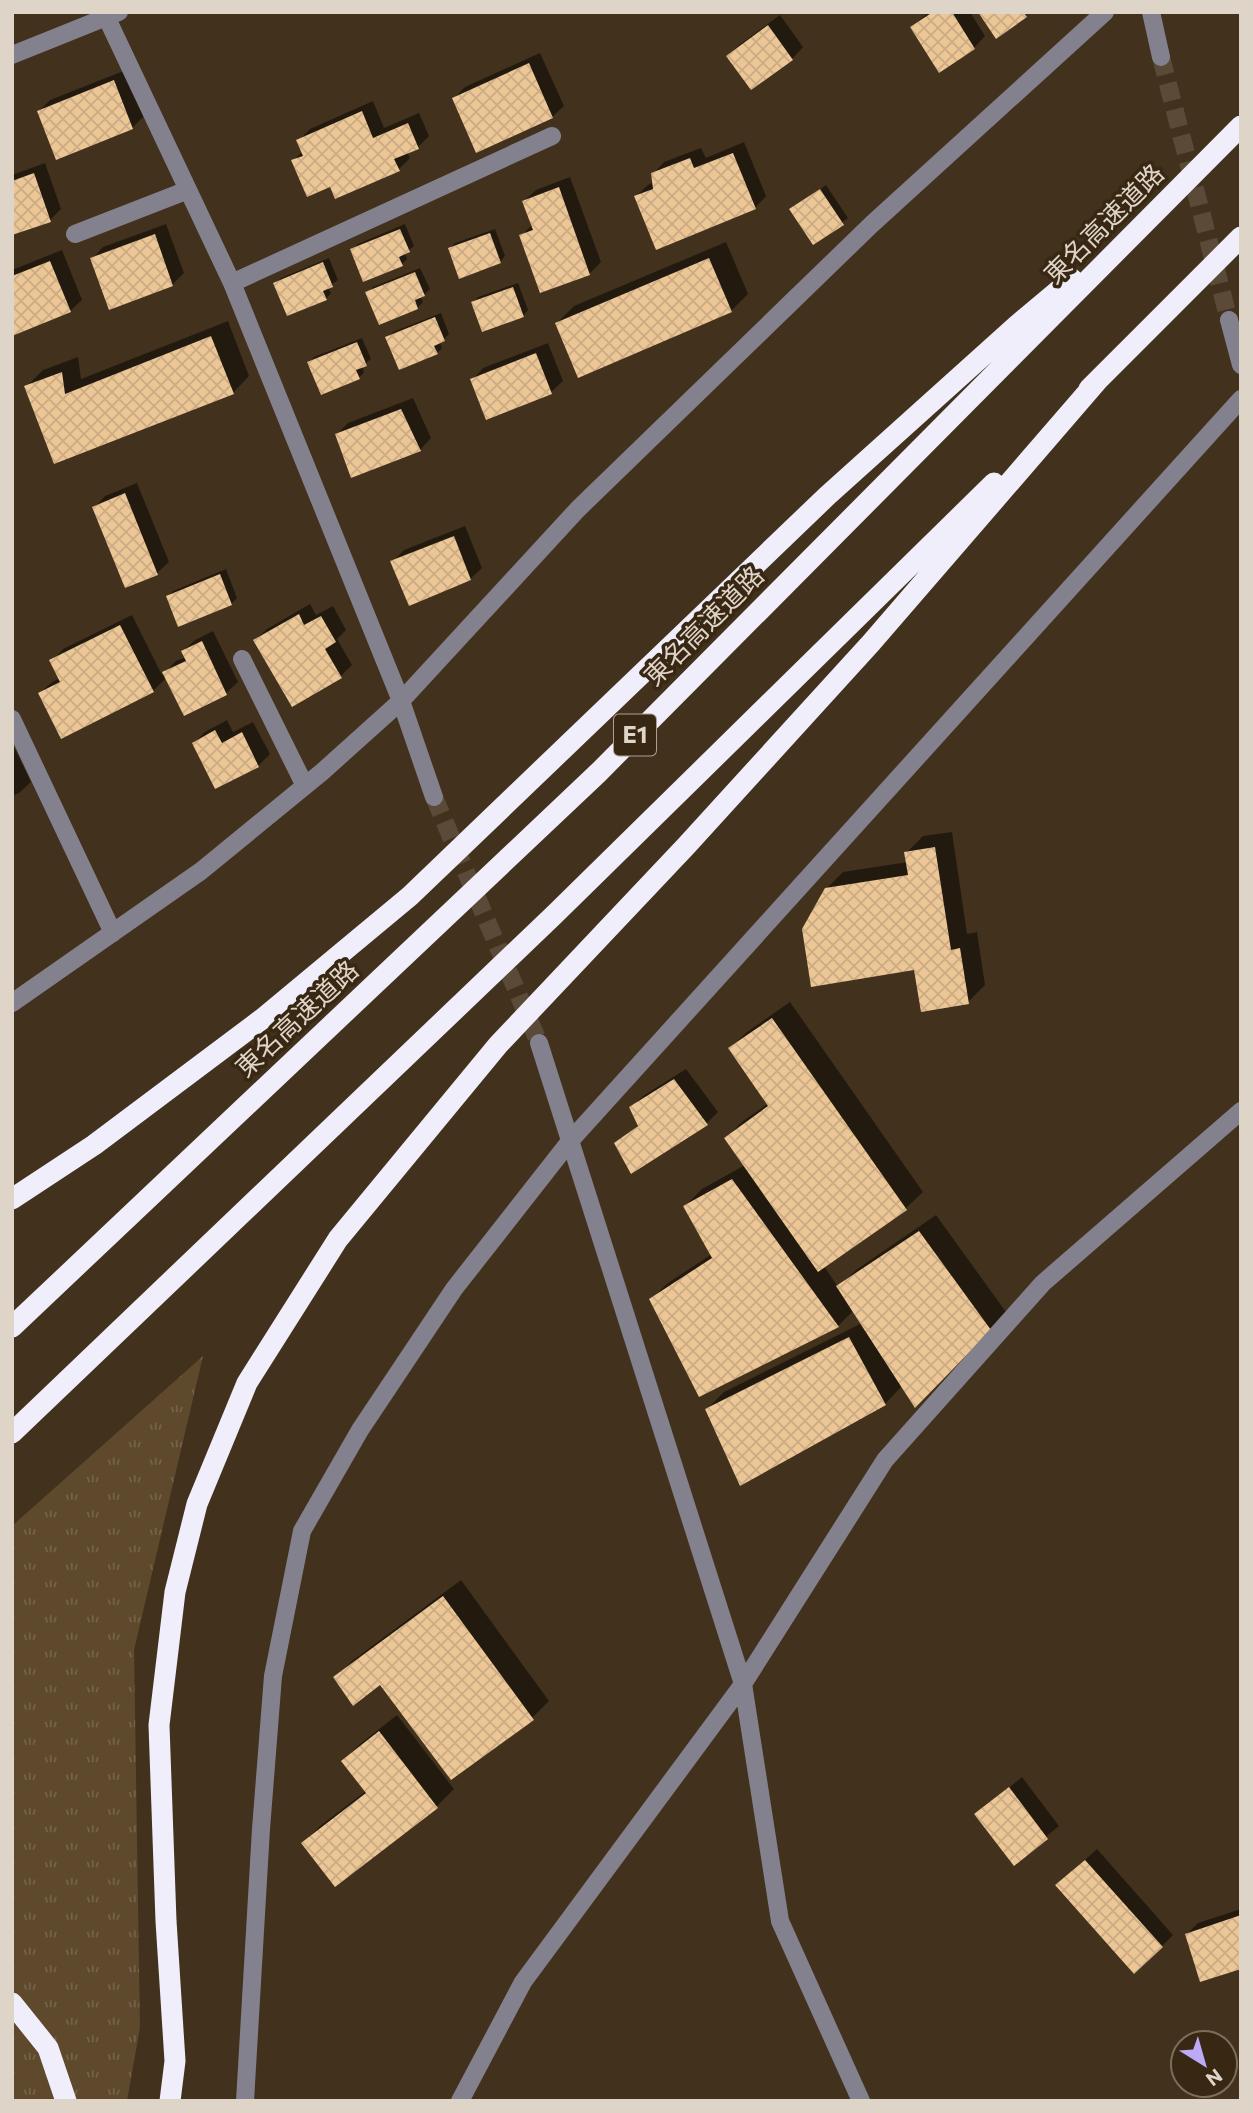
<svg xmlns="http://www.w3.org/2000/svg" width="1253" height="2113" font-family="Commissioner,'Noto Sans JP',sans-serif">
<defs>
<pattern id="grass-tufts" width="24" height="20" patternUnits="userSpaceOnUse" patternTransform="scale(1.75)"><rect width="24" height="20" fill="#5e492d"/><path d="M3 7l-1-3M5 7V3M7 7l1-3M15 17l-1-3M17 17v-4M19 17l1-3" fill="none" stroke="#75624a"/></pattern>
<pattern id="building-cross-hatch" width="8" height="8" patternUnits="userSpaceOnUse" patternTransform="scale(1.75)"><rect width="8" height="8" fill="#edc696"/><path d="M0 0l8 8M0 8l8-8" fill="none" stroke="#cbab84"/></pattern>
</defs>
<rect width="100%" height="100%" fill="#42321d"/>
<!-- grass -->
<path fill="url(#grass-tufts)" d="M 203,1356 L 134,1650 L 140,2027 L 127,2101 L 12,2101 L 12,1526 Z"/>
<!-- shadow -->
<path fill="#0007" d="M 929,12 L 970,12 L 985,36 L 974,48 L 912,27 Z
M 780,15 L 803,47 L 792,59 L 751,88 L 728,56 L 739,45 Z
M 540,53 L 564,106 L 552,117 L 454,98 L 465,87 Z
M 126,70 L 144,116 L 132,128 L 39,111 L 50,100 Z
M 373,101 L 384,128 L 419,113 L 429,136 L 418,147 L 407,152 L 410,158 L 399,169 L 331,185 L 293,161 L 303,151 L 298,141 L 310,129 Z
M 744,142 L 766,196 L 755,208 L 636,196 L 648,185 L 654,182 L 653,174 L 664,162 L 701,148 L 706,158 Z
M 45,163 L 61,209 L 50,220 L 12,233 L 12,175 Z
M 570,177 L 601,262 L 589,274 L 521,236 L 533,224 L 524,201 L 536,190 Z
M 826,185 L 848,218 L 813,243 L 791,210 Z
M 166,224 L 184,273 L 172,285 L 92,259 L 103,247 Z
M 405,224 L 414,246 L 405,253 L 407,259 L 402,264 L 352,250 L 358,244 Z
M 495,229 L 505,256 L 500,262 L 450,248 L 455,243 Z
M 726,242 L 748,294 L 731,311 L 557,323 L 574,306 Z
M 62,250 L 82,300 L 70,311 L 12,335 L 12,270 Z
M 329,258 L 338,280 L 328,287 L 331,293 L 326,299 L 276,283 L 281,278 Z
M 420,268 L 430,289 L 421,298 L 423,302 L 417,308 L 367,293 L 373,287 Z
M 518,283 L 528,310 L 523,316 L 473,302 L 478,297 Z
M 441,313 L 449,334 L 440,343 L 442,348 L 437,353 L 387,337 L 393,332 Z
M 228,321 L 249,376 L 233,393 L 55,462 L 26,387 L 43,370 L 78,357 L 81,379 Z
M 362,338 L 371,359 L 362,366 L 364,372 L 359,378 L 309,363 L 314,357 Z
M 548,343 L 563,381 L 551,392 L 472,380 L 483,368 Z
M 413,398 L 431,438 L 420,450 L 337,434 L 348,423 Z
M 137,483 L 169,562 L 157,573 L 94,508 L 105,496 Z
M 465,526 L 482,568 L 470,579 L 392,562 L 404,550 Z
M 226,569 L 237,598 L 231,604 L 168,596 L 173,591 Z
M 310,604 L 316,615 L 333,606 L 346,630 L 337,639 L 352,665 L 340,677 L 255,640 L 267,629 Z
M 132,615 L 162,675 L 176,661 L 186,657 L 183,651 L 195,640 L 213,631 L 238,682 L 226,693 L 185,713 L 167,677 L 153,691 L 40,693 L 52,682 L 60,678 L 52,661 L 63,649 Z
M 227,720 L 233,732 L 253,722 L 270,754 L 258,766 L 194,743 L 205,732 Z
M 12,743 L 31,782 L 19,793 L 12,796 Z
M 952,832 L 967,934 L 977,932 L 985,985 L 968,1002 L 916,968 L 826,889 L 843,872 L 908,862 L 906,853 L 923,836 Z
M 790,1002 L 923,1192 L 906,1208 L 824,1266 L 838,1287 L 856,1270 L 936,1215 L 1006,1312 L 932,1389 L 903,1385 L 885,1404 L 707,1409 L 724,1392 L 862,1323 L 854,1310 L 838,1326 L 651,1299 L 668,1283 L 712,1254 L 685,1206 L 702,1189 L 745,1165 L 726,1138 L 743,1121 L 769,1103 L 730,1048 L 747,1032 Z
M 686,1069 L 718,1112 L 706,1124 L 616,1144 L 639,1124 L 631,1108 L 643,1096 Z
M 461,1580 L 549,1701 L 532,1718 L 381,1683 L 335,1678 L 352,1661 Z
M 397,1715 L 454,1789 L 437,1806 L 335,1885 L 303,1843 L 320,1826 L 366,1791 L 343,1761 L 360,1744 Z
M 1022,1777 L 1059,1826 L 1014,1863 L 977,1814 Z
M 1097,1849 L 1173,1935 L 1162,1946 L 1069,1874 Z
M 1241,1909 L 1241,1967 L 1187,1934 L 1198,1923 Z"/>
<!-- building -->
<path fill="url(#building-cross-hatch)" d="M 933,12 L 952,12 L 975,49 L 939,73 L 910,27 Z
M 978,12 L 1023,12 L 1027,17 L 996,39 Z
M 768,25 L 793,60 L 751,90 L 726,56 Z
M 529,63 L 553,118 L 476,153 L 452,98 Z
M 114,80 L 133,129 L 56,160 L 37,111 Z
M 362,111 L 373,138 L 408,123 L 419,149 L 394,159 L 400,171 L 335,199 L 330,187 L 307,197 L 291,160 L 303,156 L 296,140 Z
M 733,153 L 756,209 L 656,250 L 634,196 L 653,189 L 651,173 L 690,158 L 694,168 Z
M 34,173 L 51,222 L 12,235 L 12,181 Z
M 559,187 L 590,275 L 540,293 L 519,235 L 533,230 L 522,201 Z
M 820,189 L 844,225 L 813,245 L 789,209 Z
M 400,229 L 410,252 L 399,257 L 403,266 L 363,282 L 350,249 Z
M 490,233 L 501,263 L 459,279 L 448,248 Z
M 155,234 L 173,286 L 109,310 L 90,258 Z
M 709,258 L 732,312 L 578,378 L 555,323 Z
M 50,261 L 71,312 L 12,336 L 12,276 Z
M 323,262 L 333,287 L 323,291 L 327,300 L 287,316 L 273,283 Z
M 415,272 L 425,296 L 415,300 L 418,309 L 379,325 L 365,292 Z
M 513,287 L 524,317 L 482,332 L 471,302 Z
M 435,317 L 445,341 L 434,346 L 438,354 L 399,370 L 385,337 Z
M 211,336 L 234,394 L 54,464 L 24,386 L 62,372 L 65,394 Z
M 357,342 L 367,366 L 356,370 L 360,379 L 321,395 L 307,362 Z
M 536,353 L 552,394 L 486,420 L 470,379 Z
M 401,409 L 421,451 L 351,478 L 335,434 Z
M 125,493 L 158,575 L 125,588 L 92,507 Z
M 454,536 L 471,580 L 409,606 L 390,561 Z
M 220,574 L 232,605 L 178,627 L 166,596 Z
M 299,614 L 304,625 L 321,616 L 336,642 L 325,649 L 342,678 L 292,707 L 253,640 Z
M 120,625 L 154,692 L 61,739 L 38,693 L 60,682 L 49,660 Z
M 202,641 L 227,695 L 184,716 L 162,672 L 186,661 L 181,651 Z
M 215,730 L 222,743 L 242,732 L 259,767 L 215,789 L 192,743 Z
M 935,847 L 951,950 L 960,948 L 969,1004 L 921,1012 L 914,970 L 811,987 L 802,929 L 825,888 L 908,875 L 904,852 Z
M 772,1018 L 907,1210 L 818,1272 L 724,1138 L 768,1106 L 728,1048 Z
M 674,1079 L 708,1125 L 631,1174 L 614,1143 L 638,1126 L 629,1107 Z
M 732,1179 L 839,1327 L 699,1397 L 649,1299 L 712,1258 L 683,1206 Z
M 919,1231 L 991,1330 L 915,1408 L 836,1286 Z
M 849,1337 L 886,1405 L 740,1486 L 705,1409 Z
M 443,1596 L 534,1720 L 451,1780 L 380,1685 L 353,1706 L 333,1677 Z
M 379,1731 L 438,1808 L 335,1887 L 301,1843 L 366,1793 L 341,1761 Z
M 1009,1787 L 1048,1839 L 1014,1866 L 974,1814 Z
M 1085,1860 L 1163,1947 L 1134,1974 L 1055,1885 Z
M 1241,1915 L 1241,1969 L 1200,1982 L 1185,1934 Z"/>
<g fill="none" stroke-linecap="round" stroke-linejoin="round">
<!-- minor-tunnel -->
<path stroke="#5a4a37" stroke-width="18" stroke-dasharray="18 9" stroke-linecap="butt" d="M 1161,57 L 1229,320
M 434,797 L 539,1043"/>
<!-- minor -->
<path stroke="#84818e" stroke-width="18" d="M 104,12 L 232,283 L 401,701 L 434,797
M 1151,12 L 1161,57
M 12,55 L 119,12
M 75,234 L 188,190
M 232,283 L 552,136
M 1229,320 L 1241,365
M 242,659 L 305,786
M 12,719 L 113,933
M 12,1003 L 201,871 L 322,772 L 401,701 L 578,509 L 872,224 L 1105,12
M 539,1043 L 743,1684 L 780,1921 L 861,2101
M 245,2101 L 261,1829 L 273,1676 L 302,1531 L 360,1430 L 454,1289 L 570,1141 L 1241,399
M 460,2101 L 523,1982 L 743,1684 L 885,1460 L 1043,1283 L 1241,1111"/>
<!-- highway -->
<path stroke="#f0eefa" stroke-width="21" d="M 1089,389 L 1241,237
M 12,1199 L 94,1145 L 262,1019 L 410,896 L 827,496 L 1016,326 L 1072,279
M 12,1327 L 598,773 L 1241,126
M 12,1433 L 554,915 L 994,483
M 12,2003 L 48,2048 L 66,2101
M 170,2101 L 175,2061 L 166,1921 L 159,1725 L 175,1592 L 197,1504 L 247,1383 L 338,1239 L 498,1045 L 687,845 L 871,643 L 1099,379"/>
</g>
<g text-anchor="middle" stroke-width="7" stroke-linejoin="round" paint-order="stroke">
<!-- shield labels -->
<rect fill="#382813" stroke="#ada092" stroke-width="2" x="614" y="714.5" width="42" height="41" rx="5"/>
<g font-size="24" font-weight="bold" fill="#dfd4c8">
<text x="635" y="743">E1</text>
</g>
<!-- street labels -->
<g font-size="26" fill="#dfd4c8" stroke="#382813">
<text transform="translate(1104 224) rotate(-45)" y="9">東名高速道路</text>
<text transform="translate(704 626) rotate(-45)" y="9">東名高速道路</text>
<text transform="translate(297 1019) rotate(-43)" y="9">東名高速道路</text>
</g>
</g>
<!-- border -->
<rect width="1253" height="2113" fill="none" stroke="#dfd4c8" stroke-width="28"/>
<!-- north arrow -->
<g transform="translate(1204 2064) rotate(143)"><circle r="33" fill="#382813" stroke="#7b6d5b" stroke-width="2"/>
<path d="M0-5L12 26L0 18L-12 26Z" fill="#bcaaf5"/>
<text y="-10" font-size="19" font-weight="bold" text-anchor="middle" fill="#dfd4c8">N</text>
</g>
</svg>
